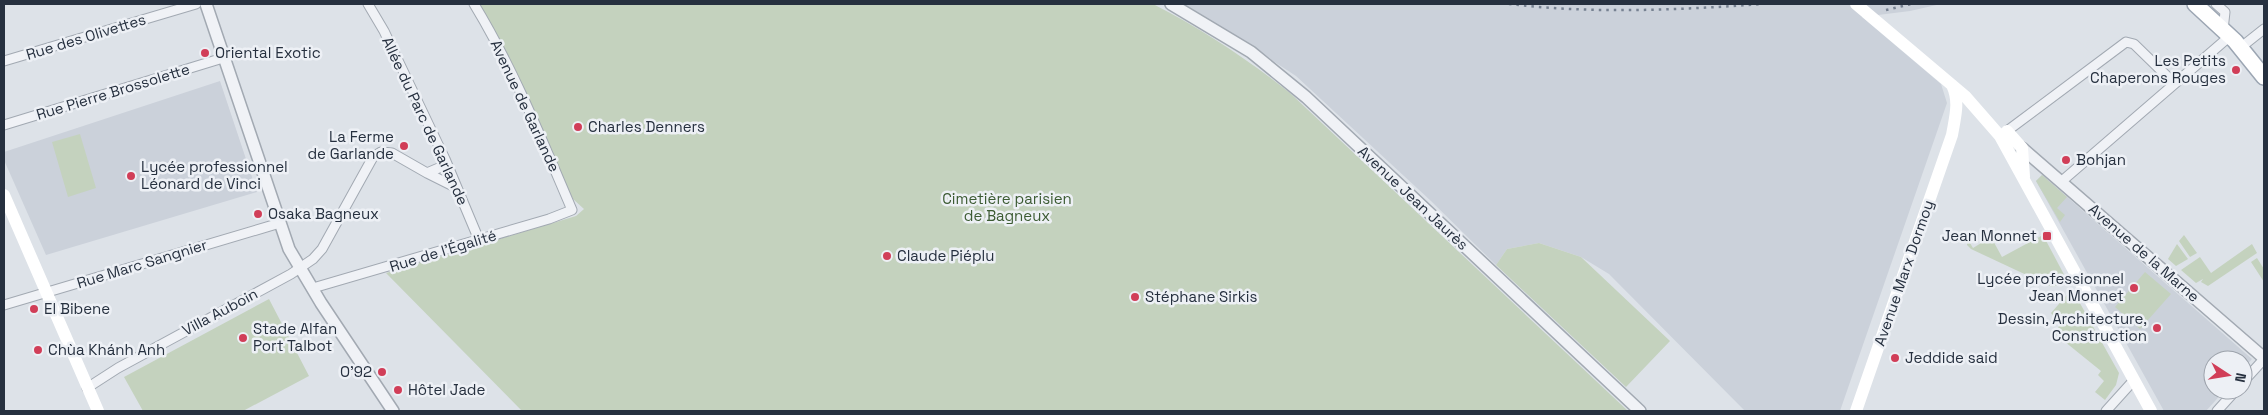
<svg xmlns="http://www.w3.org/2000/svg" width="2268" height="415" font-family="'Space Grotesk',sans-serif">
<rect width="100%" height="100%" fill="#dde2e8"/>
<!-- built -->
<path fill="#cbd1da" d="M 1176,4 L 1941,4 L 1910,11 L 1862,17 L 1941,84 L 1947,103 L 1840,411 L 1745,411 L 1609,274 L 1581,257 L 1539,243 L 1507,249 L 1496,265 L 1431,201 L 1296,76 L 1236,37 Z
M 220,81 L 257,192 L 46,255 L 4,160 L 4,152 Z
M 2042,175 L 2252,359 L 2243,369 L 2243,360 L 2213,360 L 2213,390 L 2225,390 L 2206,411 L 2164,411 L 2036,181 Z"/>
<!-- green -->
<path fill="#c4d2be" d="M 479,4 L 1153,4 C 1202,29 1247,59 1290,93 L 1628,411 L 522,411 L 386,273 L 576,216 L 584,209 L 573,199 Z
M 80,134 L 96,188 L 68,197 L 52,142 Z
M 2042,175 L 2067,197 L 2057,208 L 2065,215 L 2060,222 L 2036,181 Z
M 2043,235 L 2068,282 L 2052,287 L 1971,249 L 1967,245 L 1967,238 L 1973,248 L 1991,237 L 2002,257 Z
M 2184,235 L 2197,253 L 2190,257 L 2179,241 Z
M 1539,243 L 1581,257 L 1670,341 L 1626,387 L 1496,265 L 1507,249 Z
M 2177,244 L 2188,259 L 2176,266 L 2168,259 Z
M 2252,244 L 2257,253 L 2208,286 L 2201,282 L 2203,279 L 2196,283 L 2181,270 L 2200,257 L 2211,273 Z
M 2257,258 L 2264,269 L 2264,282 L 2251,262 Z
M 2145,272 L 2171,294 L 2140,329 L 2115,307 Z
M 2072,289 L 2119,373 L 2116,385 L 2105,400 L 2095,392 L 2104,381 L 2098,375 L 2101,371 L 2054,333 L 2060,325 L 2051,313 Z
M 269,299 L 309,376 L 243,411 L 143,411 L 124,377 Z"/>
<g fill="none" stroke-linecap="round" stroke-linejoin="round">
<defs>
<path id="minor" d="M 368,4 L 384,31 L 445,159 L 479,240
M 2216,4 L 2225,12 L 2223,30
M 2240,48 L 2264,29
M 4,61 L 196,4
M 4,125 L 223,58
M 2007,131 L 2126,42 L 2134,44 L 2174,83
M 427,173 L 457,188
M 2062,181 L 2230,36
M 313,288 L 549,219 L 572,210 C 542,140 513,68 474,4
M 4,305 L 280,223
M 2243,382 L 2264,359
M 87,388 L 118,368 L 291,274 L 313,259 L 322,249 L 373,157 L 381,152 L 392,153 L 427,173 L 441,167 L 445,159
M 2106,411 L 2134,380
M 2217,411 L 2236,390"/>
<path id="tertiary" d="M 206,4 L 289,249 L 321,303 L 393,411
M 1171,4 L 1251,52 L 1306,97 L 1640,411
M 2022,148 L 2264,358"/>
<path id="primary" d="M 2195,4 L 2235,41 L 2264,77"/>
</defs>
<!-- minor casing -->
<use href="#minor" stroke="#a2a9b2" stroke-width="11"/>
<!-- tertiary casing -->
<use href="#tertiary" stroke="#a2a9b2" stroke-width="14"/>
<!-- primary casing -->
<use href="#primary" stroke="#9ca6b3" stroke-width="18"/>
<!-- minor -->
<use href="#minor" stroke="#f0f2f6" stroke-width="9"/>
<!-- tertiary -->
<use href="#tertiary" stroke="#f0f2f6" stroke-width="11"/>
<!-- secondary -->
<path stroke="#fff" stroke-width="12" d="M 1856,4 L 1965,96 L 2000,136 L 2151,411
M 2007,131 L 2022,148 L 2024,177
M 4,195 L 98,411
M 1856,411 L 1952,135 C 1955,117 1960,102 1952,85"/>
<!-- primary -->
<use href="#primary" stroke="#fff" stroke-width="15"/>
<!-- rail -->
<path stroke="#768191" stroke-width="2.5" stroke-dasharray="2.5 5" stroke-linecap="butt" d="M 1509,4 C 1594,14 1678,10 1763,4
M 1886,10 L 1911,4"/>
</g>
<!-- markers -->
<g fill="#d13e58" stroke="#edf0f5" stroke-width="2">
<circle cx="205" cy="53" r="5"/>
<circle cx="2236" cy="70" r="5"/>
<circle cx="578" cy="127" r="5"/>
<circle cx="404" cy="146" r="5"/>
<circle cx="2066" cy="160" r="5"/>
<circle cx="131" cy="176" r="5"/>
<circle cx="258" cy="214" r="5"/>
<rect x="2042" y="231" width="10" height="10" rx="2.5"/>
<circle cx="887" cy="256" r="5"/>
<circle cx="2134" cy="288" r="5"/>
<circle cx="1135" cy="297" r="5"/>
<circle cx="34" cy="309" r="5"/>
<circle cx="2157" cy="328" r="5"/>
<circle cx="243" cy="338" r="5"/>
<circle cx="38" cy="350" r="5"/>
<circle cx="1895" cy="358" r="5"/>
<circle cx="382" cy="372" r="5"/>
<circle cx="398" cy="390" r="5"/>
</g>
<g text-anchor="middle" stroke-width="5" stroke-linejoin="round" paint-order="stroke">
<!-- street labels -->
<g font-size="15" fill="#26303f" stroke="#edf0f5">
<text transform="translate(86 37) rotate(-17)" y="5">Rue des Olivettes</text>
<text transform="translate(113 92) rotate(-17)" y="5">Rue Pierre Brossolette</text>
<text transform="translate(525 106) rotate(65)" y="5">Avenue de Garlande</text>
<text transform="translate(425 121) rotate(65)" y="5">Allée du Parc de Garlande</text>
<text transform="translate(1413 198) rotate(43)" y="5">Avenue Jean Jaurès</text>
<text transform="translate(443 251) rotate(-17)" y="5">Rue de l'Égalité</text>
<text transform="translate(2144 253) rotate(41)" y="5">Avenue de la Marne</text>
<text transform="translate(142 264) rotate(-17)" y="5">Rue Marc Sangnier</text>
<text transform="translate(1904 273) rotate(-71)" y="5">Avenue Marx Dormoy</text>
<text transform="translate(220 312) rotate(-28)" y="5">Villa Auboin</text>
</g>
<!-- poi labels -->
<g font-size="15" fill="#26303f" stroke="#edf0f5" text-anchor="start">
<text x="215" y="58">Oriental Exotic</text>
<text x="2226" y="66" text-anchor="end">Les Petits<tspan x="2226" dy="17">Chaperons Rouges</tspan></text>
<text x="588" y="132">Charles Denners</text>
<text x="394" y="142" text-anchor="end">La Ferme<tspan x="394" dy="17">de Garlande</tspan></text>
<text x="2076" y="165">Bohjan</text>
<text x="141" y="172">Lycée professionnel<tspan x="141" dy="17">Léonard de Vinci</tspan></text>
<text x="268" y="219">Osaka Bagneux</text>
<text x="2037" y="241" text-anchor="end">Jean Monnet</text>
<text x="897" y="261">Claude Piéplu</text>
<text x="2124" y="284" text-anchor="end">Lycée professionnel<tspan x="2124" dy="17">Jean Monnet</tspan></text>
<text x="1145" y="302">Stéphane Sirkis</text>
<text x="44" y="314">El Bibene</text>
<text x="2147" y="324" text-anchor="end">Dessin, Architecture,<tspan x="2147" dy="17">Construction</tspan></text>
<text x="253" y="334">Stade Alfan<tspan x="253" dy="17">Port Talbot</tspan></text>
<text x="48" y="355">Chùa Khánh Anh</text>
<text x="1905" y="363">Jeddide said</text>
<text x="372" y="377" text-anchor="end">O'92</text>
<text x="408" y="395">Hôtel Jade</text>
</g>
<!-- park labels -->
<g font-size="15" fill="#3c5b33" stroke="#edf0f5">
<text x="1007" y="204">Cimetière parisien<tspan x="1007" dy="17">de Bagneux</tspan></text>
</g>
</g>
<!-- border -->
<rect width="2268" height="415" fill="none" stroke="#26303f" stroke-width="10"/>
<!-- north arrow -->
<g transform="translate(2228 375) rotate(102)"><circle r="24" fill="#edf0f5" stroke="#9da3ac"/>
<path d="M0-4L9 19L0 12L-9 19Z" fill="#d13e58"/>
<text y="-8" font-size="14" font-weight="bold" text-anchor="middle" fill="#26303f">N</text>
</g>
</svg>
